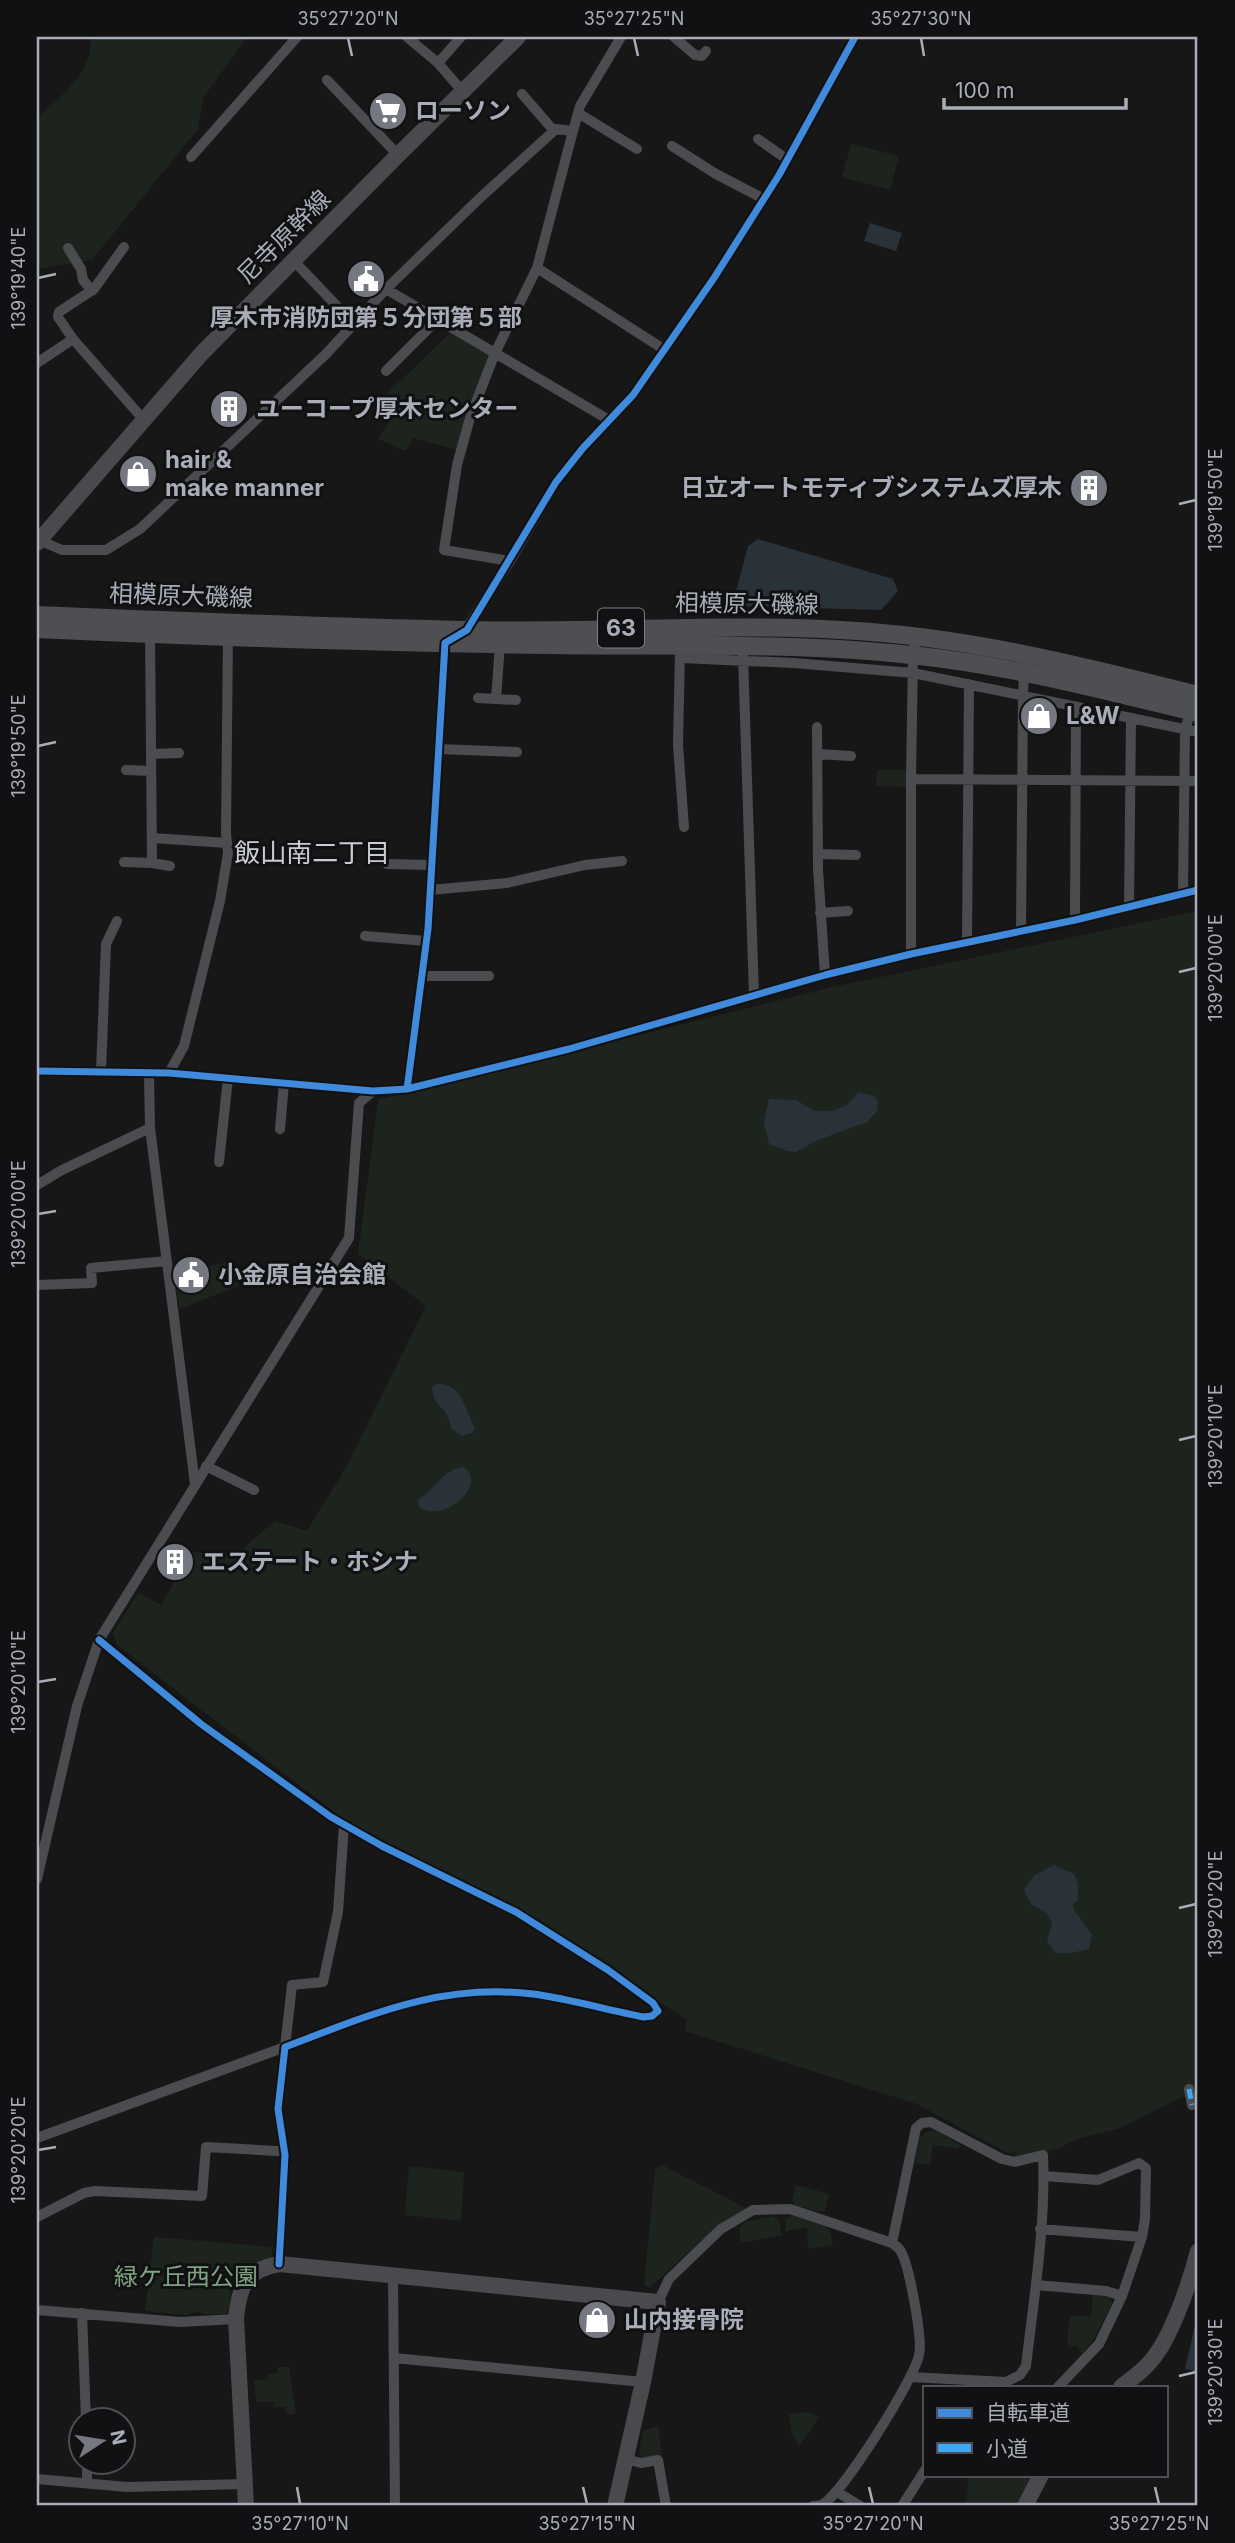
<svg xmlns="http://www.w3.org/2000/svg" width="1235" height="2543" font-family="Inter,'Noto Sans JP',sans-serif">
<rect width="100%" height="100%" fill="#171717"/>
<!-- green -->
<path fill="#1d241e" d="M 90,37 L 247,37 L 203,98 L 198,129 L 92,260 L 37,269 L 37,119 C 59,97 95,72 90,37 Z
M 851,144 L 899,156 L 890,190 L 842,177 Z
M 451,332 L 486,352 L 488,359 L 457,450 L 413,438 L 406,451 L 378,439 L 389,422 L 374,406 Z
M 877,770 L 907,770 L 907,787 L 876,786 Z
M 1198,911 L 1198,2099 L 1185,2096 L 1118,2129 L 1079,2138 L 1057,2149 L 1011,2159 L 1017,2152 L 1007,2153 L 917,2104 L 685,2031 L 687,2020 L 520,1910 L 346,1821 L 117,1645 L 113,1633 L 138,1593 L 161,1605 L 192,1552 L 235,1555 L 275,1521 L 307,1531 L 345,1469 L 426,1306 L 358,1254 L 378,1100 L 837,986 Z
M 230,1262 L 240,1285 L 180,1309 L 175,1285 L 203,1280 L 201,1267 Z
M 930,2130 L 939,2132 L 960,2145 L 959,2149 L 933,2145 L 930,2165 L 915,2163 L 920,2137 Z
M 662,2165 L 746,2208 L 715,2229 L 649,2288 L 644,2285 L 655,2169 Z
M 409,2166 L 464,2172 L 461,2221 L 405,2215 Z
M 796,2185 L 829,2194 L 825,2211 L 821,2212 L 794,2205 L 794,2202 L 792,2201 Z
M 792,2215 L 826,2226 L 830,2231 L 833,2245 L 808,2249 L 807,2227 L 786,2231 L 785,2220 Z
M 773,2216 L 779,2221 L 782,2235 L 741,2243 L 739,2230 L 744,2222 Z
M 154,2237 L 273,2247 L 271,2257 C 250,2263 236,2275 230,2297 C 229,2304 230,2307 226,2314 L 203,2314 L 199,2311 L 186,2315 L 145,2311 Z
M 1093,2294 L 1111,2299 L 1112,2304 L 1094,2339 L 1082,2354 L 1076,2345 L 1073,2347 L 1067,2343 L 1070,2315 L 1091,2317 Z
M 278,2367 L 289,2367 L 296,2414 L 286,2414 L 286,2407 L 274,2407 L 274,2402 L 256,2402 L 254,2380 L 268,2379 L 268,2374 L 278,2373 Z
M 810,2412 L 819,2418 L 799,2446 L 792,2434 L 789,2414 Z
M 658,2426 L 662,2455 L 642,2458 L 639,2453 L 643,2431 Z
M 968,2475 L 1036,2475 L 1020,2506 L 962,2506 L 967,2499 Z"/>
<!-- water -->
<path fill="#2a3239" d="M 870,223 L 902,233 L 896,251 L 864,241 Z
M 758,539 L 893,579 L 898,591 L 881,610 L 741,606 L 735,595 L 748,546 Z
M 859,1092 L 874,1096 L 878,1102 L 877,1111 L 867,1122 L 818,1140 L 796,1152 L 787,1151 L 769,1144 L 764,1122 L 769,1099 L 796,1100 L 814,1111 L 832,1111 L 846,1106 Z
M 436,1384 C 462,1382 465,1410 475,1428 L 472,1433 L 462,1436 L 451,1428 C 448,1404 434,1410 432,1388 Z
M 463,1467 C 490,1482 444,1525 419,1507 L 418,1500 C 436,1490 441,1470 463,1467 Z
M 1054,1865 L 1074,1874 L 1078,1884 L 1078,1900 L 1073,1904 L 1073,1908 L 1092,1935 L 1089,1949 L 1071,1953 L 1055,1953 L 1047,1940 L 1052,1924 L 1047,1913 L 1032,1905 L 1024,1890 L 1035,1875 Z
M 1195,2325 L 1198,2326 L 1198,2372 L 1185,2369 Z"/>
<g fill="none" stroke-linecap="round" stroke-linejoin="round">
<!-- street -->
<path stroke="#4b4c50" stroke-width="10" d="M 407,37 L 438,63 L 463,92
M 674,37 L 695,55 L 702,56 L 706,51
M 438,63 L 461,37
M 327,80 L 398,155
M 522,94 L 554,131
M 578,113 L 637,149
M 758,139 L 788,160
M 672,146 L 716,174 L 764,199
M 191,157 L 297,37
M 124,247 L 94,289 L 59,312 L 58,317 L 73,339 L 143,419
M 68,248 L 81,269 L 83,280 L 92,291
M 293,260 L 354,324
M 537,268 L 665,350
M 386,289 L 609,420
M 37,363 L 73,339
M 386,371 L 437,320
M 39,540 L 62,550 L 106,550 L 140,529 L 326,354 L 386,289 L 481,197 L 556,129 L 573,131 L 580,106 L 621,37
M 510,561 L 444,550 L 457,465 L 470,418 L 495,353 L 537,268 L 573,131
M 464,632 L 510,561 L 556,482 L 583,448 L 633,395 L 714,278 L 779,175 L 855,37
M 500,644 L 496,699 L 516,700
M 680,651 L 678,745 L 684,827
M 743,655 L 754,996
M 681,658 L 794,663 L 913,673 L 1131,718 L 1129,907
M 478,698 L 496,699
M 1131,718 L 1198,732
M 817,727 L 818,869 L 825,975
M 438,749 L 517,752
M 151,754 L 179,753
M 818,754 L 851,756
M 126,770 L 151,771
M 911,779 L 913,655 L 916,637
M 152,838 L 227,843
M 818,854 L 856,855
M 124,862 L 152,863 L 150,629
M 152,863 L 170,866
M 387,864 L 431,865
M 430,890 L 507,883 L 585,865 L 622,861
M 1183,893 L 1185,730 L 1192,707
M 820,913 L 848,911
M 1075,920 L 1076,707
M 1021,931 L 1023,696 L 1024,672 L 1029,653
M 365,936 L 426,941
M 967,942 L 969,684
M 911,954 L 911,779 L 1198,781
M 421,976 L 489,976
M 37,1071 L 169,1073 L 373,1091 L 407,1089 L 569,1049 L 825,975 L 911,954 L 1075,920 L 1198,890
M 101,1071 L 106,944 L 117,921
M 169,1073 L 184,1046 L 220,901 L 228,853 L 226,833 L 228,632
M 149,1074 L 150,1128 L 195,1484
M 407,1089 L 428,929 L 445,643 L 447,642
M 280,1129 L 284,1083
M 219,1162 L 228,1078
M 37,1185 L 62,1170 L 150,1128
M 37,1285 L 92,1283 L 91,1268 L 167,1261
M 206,1466 L 254,1490
M 99,1640 L 201,1724 L 331,1817 L 382,1846 L 516,1912 L 608,1970 L 653,2003 L 658,2011 L 652,2016 L 644,2017 C 607,2010 570,1999 533,1994 C 440,1983 370,2015 285,2047 L 278,2109 L 285,2155 L 279,2264
M 37,1879 L 77,1706 L 99,1640 L 349,1238 L 359,1103 L 373,1091
M 1189,2089 L 1192,2105
M 37,2138 L 285,2047 L 292,1985 L 323,1982 L 338,1912 L 344,1825
M 1044,2176 L 1098,2180 L 1139,2163 L 1146,2168 L 1145,2219 L 1142,2237 L 1122,2296 L 1099,2344 L 1058,2387
M 37,2217 L 84,2193 L 95,2191 L 202,2196 L 206,2147 L 277,2151 L 284,2149
M 1040,2229 L 1142,2237
M 892,2243 L 916,2128 L 922,2123 L 931,2122 L 1002,2159 L 1015,2162 L 1043,2155 C 1046,2225 1034,2297 1026,2366 L 1020,2375 L 1006,2382 L 911,2377
M 393,2275 L 395,2506
M 1036,2285 L 1106,2291 L 1122,2296
M 658,2302 L 669,2279 L 721,2229 L 753,2210 L 790,2209 L 892,2243 C 895,2245 898,2247 900,2250 C 909,2263 923,2340 919,2355 C 915,2378 843,2493 823,2504 C 822,2505 815,2506 813,2506
M 37,2310 L 180,2322 L 236,2319
M 82,2313 L 86,2420
M 394,2358 L 643,2382
M 625,2459 L 641,2463 L 658,2460 L 666,2506
M 87,2462 L 87,2483
M 37,2479 L 127,2487 L 245,2484
M 836,2491 L 860,2506
M 902,2506 L 925,2470"/>
<!-- secondary -->
<path stroke="#4a4a4e" stroke-width="16" d="M 37,543 L 202,353 L 398,155 L 518,37
M 1121,2387 C 1134,2377 1148,2367 1157,2353 C 1174,2329 1191,2279 1198,2251
M 246,2506 L 236,2319 C 239,2287 245,2270 279,2264 L 658,2302 L 643,2382 L 615,2506
M 1025,2506 L 1041,2475"/>
<!-- primary -->
<path stroke="#4d4f52" stroke-width="18" d="M 37,615 C 179,621 322,627 465,630 C 590,633 715,623 841,630 C 963,636 1080,665 1198,695
M 37,629 C 209,637 381,643 553,645 C 672,647 792,642 911,655 C 1008,665 1103,690 1198,713"/>
<!-- quiet -->
<path stroke="#3fa9f5" stroke-width="5" stroke-dasharray="10 5" stroke-linecap="butt" d="M 1189,2089 L 1192,2105"/>
<defs>
<path id="cycleway" d="M 37,1071 L 169,1073 L 373,1091 L 407,1089 L 569,1049 L 825,975 L 911,954 L 1075,920 L 1198,890
M 407,1089 L 428,929 L 445,643 L 467,630 L 556,482 L 583,448 L 633,395 L 714,278 L 779,175 L 855,37
M 99,1640 L 201,1724 L 331,1817 L 382,1846 L 516,1912 L 608,1970 L 653,2003 L 658,2011 L 652,2016 L 644,2017 C 607,2010 570,1999 533,1994 C 440,1983 370,2015 285,2047 L 278,2109 L 285,2155 L 279,2264"/>
</defs>
<!-- cycleway casing -->
<use href="#cycleway" stroke="#111113" stroke-width="11"/>
<!-- cycleway -->
<use href="#cycleway" stroke="#408adc" stroke-width="7"/>
</g>
<!-- ticks -->
<path fill="none" stroke="#a8adb8" stroke-width="2.5" d="M 348,38 L 352,56M 634,38 L 638,56M 921,38 L 924,56M 38,278 L 56,274M 1179,504 L 1196,500M 38,746 L 56,742M 1179,972 L 1196,968M 38,1214 L 56,1211M 1179,1440 L 1196,1436M 38,1682 L 56,1679M 1179,1908 L 1196,1904M 38,2150 L 56,2147M 1179,2376 L 1196,2372M 297,2487 L 300,2504M 583,2487 L 587,2504M 869,2487 L 873,2504M 1155,2487 L 1159,2504"/>
<!-- icons -->
<defs>
<symbol id="supermarket-disc" viewBox="-11 -11 22 22"><circle r="9.5" fill="#757880" stroke="#111113"/><path d="M-6-5.5h2.5l.6 2H6L4.5 2H-2.5L-4.4-4H-6ZM-1.5 3.2a1.3 1.3 0 1 0 .1 0ZM3 3.2a1.3 1.3 0 1 0 .1 0Z" fill="#fff"/></symbol>
<symbol id="civic-disc" viewBox="-11 -11 22 22"><circle r="9.5" fill="#757880" stroke="#111113"/><path d="M-.6-6.5H3V-4.5H.6V-3L4-1V1h2V6H-6V1h2V-1L-.6-3ZM-1.2 2.5V6h2.4V2.5Z" fill="#fff"/></symbol>
<symbol id="building-disc" viewBox="-11 -11 22 22"><circle r="9.5" fill="#757880" stroke="#111113"/><path d="M-4-6H4V6H1V3H-1V6H-4ZM-2.5-4.3h1.7v1.8h-1.7ZM.8-4.3h1.7v1.8H.8ZM-2.5-1h1.7V.8h-1.7ZM.8-1h1.7V.8H.8Z" fill="#fff"/></symbol>
<symbol id="shop-disc" viewBox="-11 -11 22 22"><circle r="9.5" fill="#757880" stroke="#111113"/><path d="M-5-2.5h2.3a2.7 3.5 0 0 1 5.4 0H5L5.5 6h-11ZM-1.5-2.5h3a1.5 2.3 0 0 0-3 0Z" fill="#fff"/></symbol>
</defs>
<g fill-rule="evenodd">
<use href="#supermarket-disc" x="366" y="89" width="44" height="44"/>
<use href="#civic-disc" x="344" y="257" width="44" height="44"/>
<use href="#building-disc" x="207" y="387" width="44" height="44"/>
<use href="#shop-disc" x="116" y="452" width="44" height="44"/>
<use href="#building-disc" x="1067" y="466" width="44" height="44"/>
<use href="#shop-disc" x="1017" y="694" width="44" height="44"/>
<use href="#civic-disc" x="169" y="1253" width="44" height="44"/>
<use href="#building-disc" x="153" y="1540" width="44" height="44"/>
<use href="#shop-disc" x="575" y="2298" width="44" height="44"/>
</g>
<g text-anchor="middle" stroke-width="6" stroke-linejoin="round" paint-order="stroke">
<!-- shield labels -->
<rect fill="#111113" stroke="#7b7e86" stroke-width="2" x="598" y="608.5" width="46" height="39" rx="5"/>
<g font-size="23" font-weight="bold" fill="#a8adb8">
<text x="621" y="636">63</text>
</g>
<!-- poi labels -->
<g font-size="24" font-weight="bold" fill="#a8adb8" stroke="#111113" text-anchor="start">
<text x="415" y="119">ローソン</text>
<text x="366" y="326" text-anchor="middle">厚木市消防団第５分団第５部</text>
<text x="256" y="417">ユーコープ厚木センター</text>
<text x="165" y="468">hair &amp;<tspan x="165" dy="28">make manner</tspan></text>
<text x="1062" y="496" text-anchor="end">日立オートモティブシステムズ厚木</text>
<text x="1066" y="724">L&amp;W</text>
<text x="218" y="1283">小金原自治会館</text>
<text x="202" y="1570">エステート・ホシナ</text>
<text x="624" y="2328">山内接骨院</text>
</g>
<!-- street labels -->
<g font-size="24" fill="#a8adb8" stroke="#111113">
<text transform="translate(284 237) rotate(-45)" y="8">尼寺原幹線</text>
<text transform="translate(181 596) rotate(2)" y="8">相模原大磯線</text>
<text transform="translate(747 604) rotate(1)" y="8">相模原大磯線</text>
</g>
<!-- park labels -->
<g font-size="24" fill="#7fa381" stroke="#111113">
<text x="186" y="2285">緑ケ丘西公園</text>
</g>
<!-- neighbourhood labels -->
<g font-size="26" fill="#c9ccd4" stroke="#111113">
<text x="312" y="862">飯山南二丁目</text>
</g>
</g>
<!-- border -->
<rect width="1235" height="2543" fill="none" stroke="#111113" stroke-width="77"/>
<!-- legend -->
<rect x="923" y="2386" width="245" height="91" fill="#111113" stroke="#4d4f55" stroke-width="2"/>
<rect x="937" y="2408" width="35" height="10" fill="#408adc" stroke="#4d4f55" stroke-width="2"/>
<text x="986" y="2420" font-size="21" fill="#a8adb8">自転車道</text>
<rect x="937" y="2443" width="35" height="10" fill="#3fa9f5" stroke="#4d4f55" stroke-width="2"/>
<text x="986" y="2456" font-size="21" fill="#a8adb8">小道</text>
<!-- north arrow -->
<g transform="translate(102 2441) rotate(78)"><circle r="33" fill="#111113" stroke="#4d4f55" stroke-width="2"/>
<path d="M0-5L12 26L0 18L-12 26Z" fill="#757880"/>
<text y="-10" font-size="19" font-weight="bold" text-anchor="middle" fill="#a8adb8">N</text>
</g>
<!-- scale -->
<path d="M944 98v10h182v-10" fill="none" stroke="#a8adb8" stroke-width="3.5"/>
<text x="955" y="98" font-size="21" fill="#a8adb8" stroke="#111113" stroke-width="5" paint-order="stroke">100 m</text>
<rect x="38" y="38" width="1158" height="2466" fill="none" stroke="#a8adb8" stroke-width="2.5"/>
<g font-size="18" text-anchor="middle" fill="#a8adb8">
<text x="348" y="25">35°27'20"N</text>
<text x="634" y="25">35°27'25"N</text>
<text x="921" y="25">35°27'30"N</text>
<text transform="translate(19 278) rotate(-90)" y="6">139°19'40"E</text>
<text transform="translate(1216 500) rotate(-90)" y="6">139°19'50"E</text>
<text transform="translate(19 746) rotate(-90)" y="6">139°19'50"E</text>
<text transform="translate(1216 968) rotate(-90)" y="6">139°20'00"E</text>
<text transform="translate(19 1214) rotate(-90)" y="6">139°20'00"E</text>
<text transform="translate(1216 1436) rotate(-90)" y="6">139°20'10"E</text>
<text transform="translate(19 1682) rotate(-90)" y="6">139°20'10"E</text>
<text transform="translate(1216 1904) rotate(-90)" y="6">139°20'20"E</text>
<text transform="translate(19 2150) rotate(-90)" y="6">139°20'20"E</text>
<text transform="translate(1216 2372) rotate(-90)" y="6">139°20'30"E</text>
<text x="300" y="2530">35°27'10"N</text>
<text x="587" y="2530">35°27'15"N</text>
<text x="873" y="2530">35°27'20"N</text>
<text x="1159" y="2530">35°27'25"N</text>
</g>
</svg>
